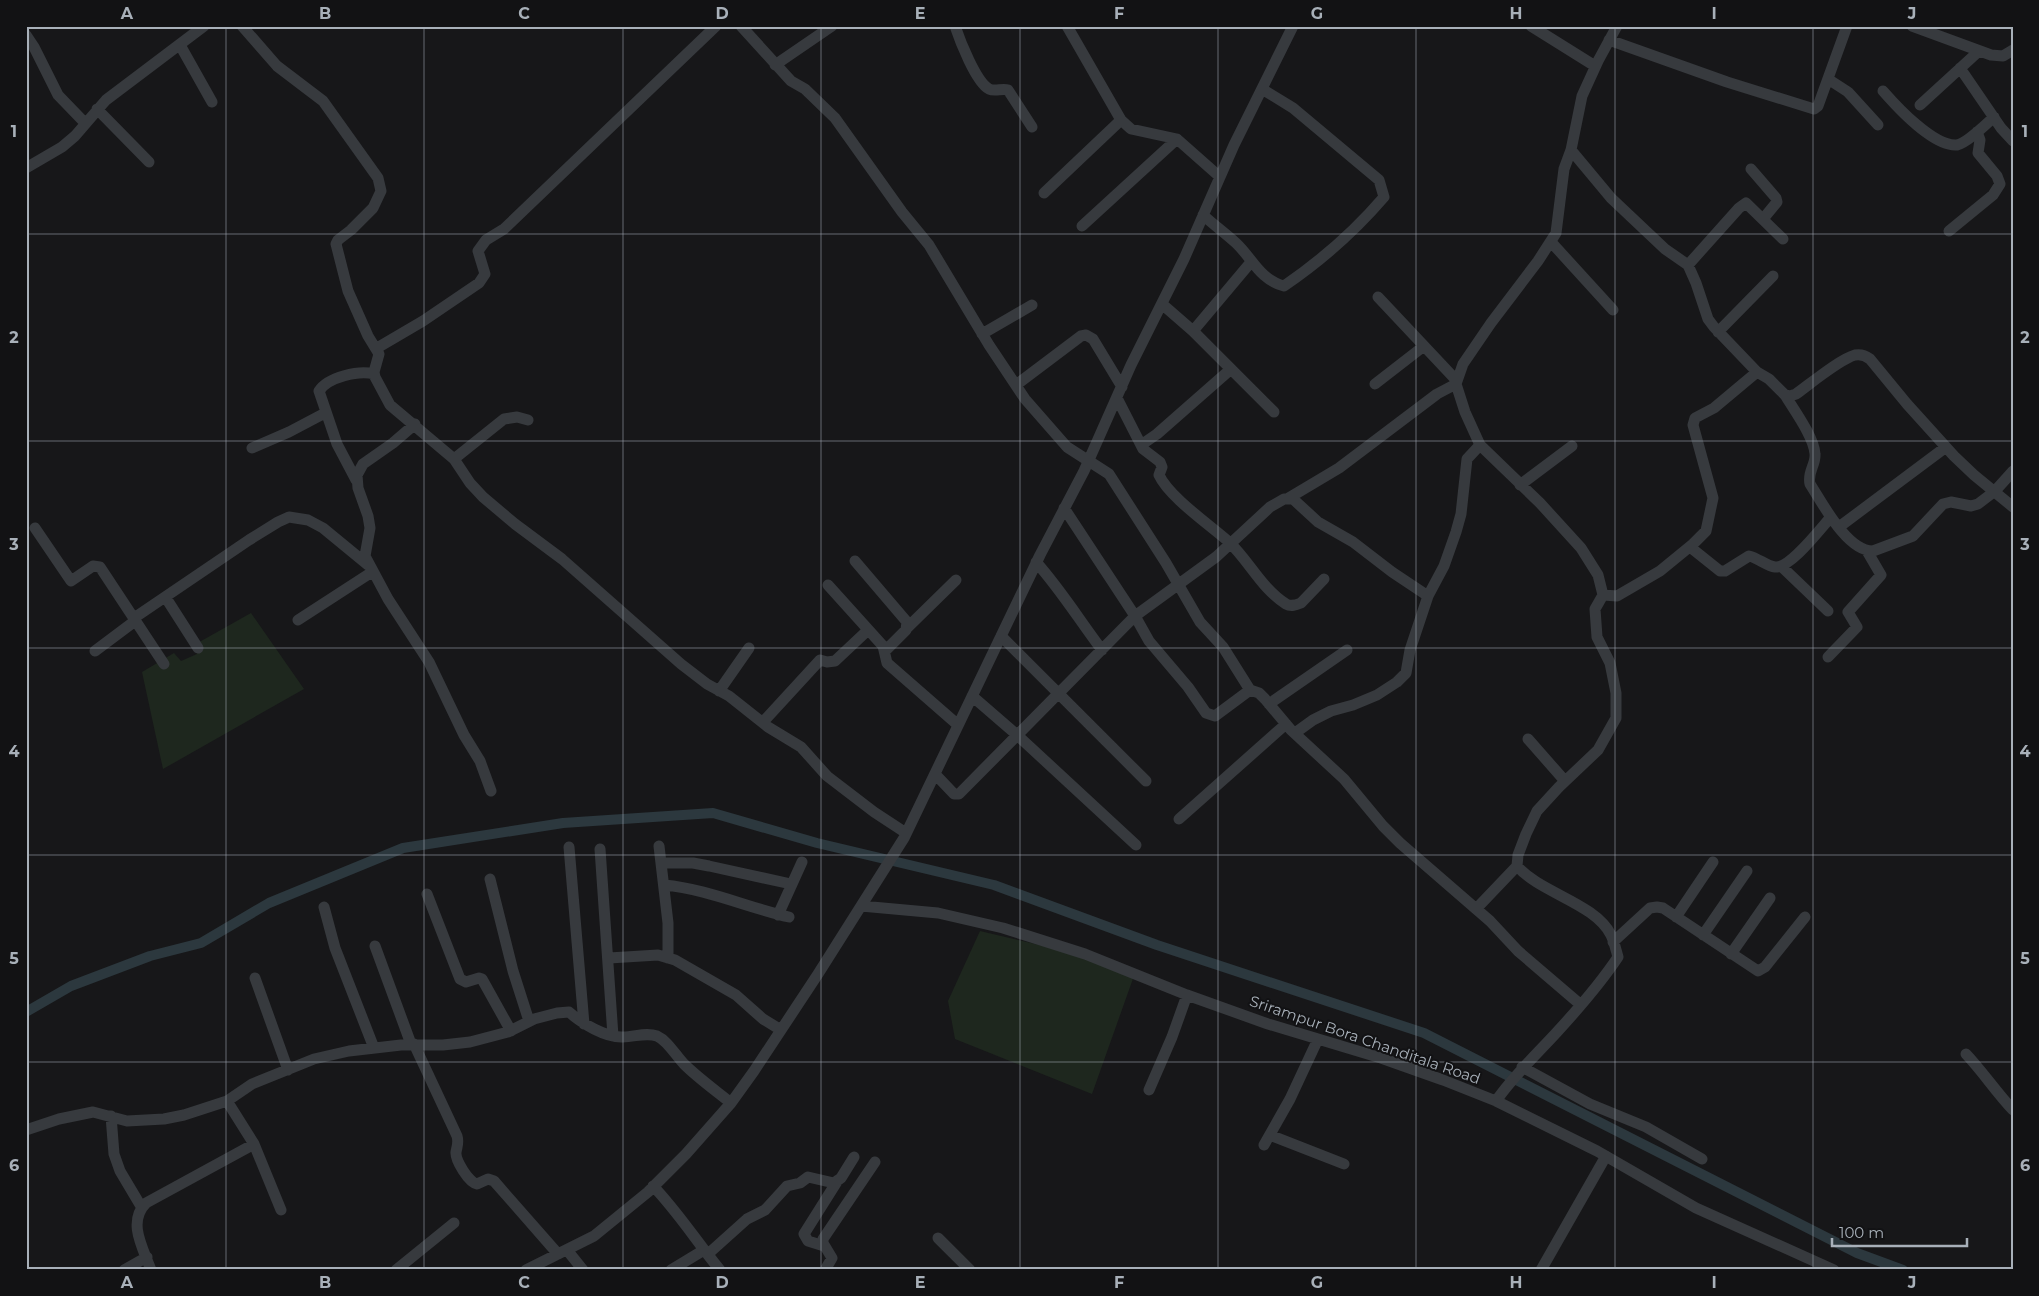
<svg xmlns="http://www.w3.org/2000/svg" width="2039" height="1296" font-family="Montserrat,sans-serif">
<rect width="100%" height="100%" fill="#171719"/>
<!-- pitch -->
<path fill="#1e271e" d="M 251,613 L 304,689 L 163,769 L 142,672 L 174,653 L 181,661 L 197,654 L 194,645 Z
M 980,931 L 1082,955 L 1135,973 L 1092,1094 L 955,1039 L 948,1001 Z"/>
<g fill="none" stroke-linecap="round" stroke-linejoin="round">
<!-- canal -->
<path stroke="#2c383e" stroke-width="10" d="M 26,1012 L 71,986 L 150,956 L 201,943 L 269,903 L 403,848 L 563,823 L 713,813 L 817,843 L 994,885 L 1157,945 L 1424,1033 L 1857,1253 L 1903,1270"/>
<!-- minor -->
<path stroke="#373a3e" stroke-width="11" d="M 242,26 L 277,66 L 323,101 L 378,178 L 381,191 L 373,208 L 351,230 L 338,240 L 336,244 L 348,291 L 368,336 L 379,354 L 374,372 L 375,377 L 390,405 L 454,459 L 470,483 L 483,497 L 515,524 L 562,559 L 681,664 L 707,684 L 729,696 L 768,727 L 801,747 L 827,776 L 874,812 L 906,833
M 741,26 L 791,81 L 805,89 L 835,118 L 902,212 L 929,245 L 989,345 L 1025,399 L 1067,447 L 1109,474 L 1166,563 L 1200,622 L 1223,647 L 1250,690
M 955,26 C 960,41 976,82 989,89 C 995,92 1002,88 1008,90 L 1032,127
M 1067,26 L 1121,120 L 1131,129 L 1177,139 L 1220,177
M 1531,26 L 1595,66
M 1912,26 L 1991,55 L 2003,56 L 2013,50
M 26,35 L 34,47 L 58,95 L 85,123
M 1609,40 L 1727,82 L 1814,109 L 1818,106 L 1847,26
M 180,45 L 212,102
M 775,65 L 832,26
M 1960,68 L 2001,128 L 2013,141
M 1828,79 L 1848,92 L 1878,125
M 1883,91 C 1897,107 1934,147 1957,145 C 1967,143 1985,125 1994,117
M 1920,105 L 1979,51
M 97,109 L 149,162
M 1571,150 L 1611,198 L 1665,249 L 1688,265 L 1696,283 L 1708,319 L 1714,327 L 1757,372 L 1769,379 L 1785,395 L 1790,396 L 1796,394 C 1810,384 1840,359 1855,355 C 1860,354 1866,356 1870,359 L 1907,404 L 1954,456 L 1974,475 L 2013,507
M 26,168 L 62,147 L 75,136 L 106,100 L 204,26
M 1751,169 L 1776,198 L 1777,202 L 1763,219
M 1044,193 L 1121,120
M 1203,215 C 1214,225 1225,233 1236,243 C 1253,259 1259,279 1284,286 C 1322,260 1354,232 1384,197 L 1379,180 L 1293,108 L 1262,89
M 1082,226 L 1177,139
M 1949,231 L 1993,195 L 2000,184 L 1997,176 L 1978,153 L 1980,140 L 1977,132
M 1551,242 L 1613,310
M 1688,265 L 1739,208 L 1746,203 L 1783,239
M 1378,297 L 1457,381
M 1162,304 L 1193,331 L 1274,412
M 1193,331 L 1251,262
M 1718,332 L 1773,276
M 982,334 L 1032,305
M 377,348 L 423,321 L 479,283 L 485,274 L 478,251 L 486,240 L 504,229 L 716,26
M 1375,384 L 1424,346
M 1016,385 L 1081,336 L 1086,335 L 1093,339 L 1122,387
M 1785,395 C 1794,410 1814,437 1815,454 C 1816,465 1807,472 1810,484 C 1823,504 1847,551 1873,551 L 1913,536 L 1943,504 L 1951,502 L 1971,506 L 1978,504 L 1995,491 L 2013,471
M 1117,398 L 1143,449 L 1160,462 L 1162,467 L 1159,475 C 1169,497 1210,525 1229,542 C 1249,561 1262,589 1286,604 C 1291,607 1296,605 1301,603 L 1324,579
M 415,424 L 393,443 L 363,464 L 357,475 L 358,488 L 368,516 L 370,528 L 365,556 L 388,599 L 429,662 L 464,735 L 480,761 L 491,791
M 1141,445 L 1157,434 L 1231,369
M 252,448 L 289,432 L 325,413
M 454,459 L 504,419 L 517,417 L 528,420
M 356,480 L 337,444 L 319,391 C 328,377 359,370 374,374
M 1520,485 L 1572,446
M 1287,499 L 1339,468 L 1437,394 L 1456,384
M 1064,508 L 1135,616 L 1149,641 L 1188,687 L 1206,713 L 1215,716 L 1250,690 L 1259,693 L 1265,699 L 1291,730 L 1344,779 L 1383,826 L 1400,843 L 1490,921 L 1518,951 L 1581,1005
M 1839,527 L 1946,447
M 35,528 L 71,581 L 93,566 L 100,567 L 164,664
M 1690,547 L 1720,571 L 1725,571 L 1749,556 C 1758,558 1767,566 1775,567 C 1790,569 1821,528 1831,517
M 855,561 L 907,622 L 906,630 L 885,651
M 1036,562 C 1061,590 1080,621 1102,650
M 1781,566 L 1828,611
M 828,585 L 883,646 L 887,663 L 958,725
M 1603,595 L 1617,596 L 1660,571 L 1693,544 L 1706,531 L 1713,498 L 1693,425 L 1695,418 L 1714,408 L 1757,372
M 166,598 L 198,648
M 134,618 L 249,540 L 278,522 L 289,517 L 308,520 L 323,528 L 368,565
M 298,620 L 372,572
M 907,628 L 956,580
M 1001,636 L 1146,781
M 95,651 L 135,621
M 1828,657 L 1857,627 L 1848,612 L 1881,575 L 1867,551
M 719,691 L 749,648
M 972,696 L 1016,734 L 1136,845
M 1269,704 L 1347,650
M 763,722 L 820,660 L 827,662 L 835,661 L 868,630
M 1295,733 L 1313,720 L 1331,711 L 1353,705 L 1377,695 L 1397,682 L 1406,673 L 1410,650 L 1428,596 L 1444,566 L 1456,532 L 1461,514 L 1467,459 L 1480,445
M 1528,739 L 1565,781
M 935,774 L 954,794 L 959,794 L 1135,616 L 1216,557 L 1270,507 L 1284,499 L 1293,499 L 1318,522 L 1353,542 L 1392,572 L 1428,596
M 1179,819 L 1286,724
M 659,846 L 668,923 L 668,958
M 569,847 L 584,1024
M 600,849 L 613,1036
M 661,863 L 693,863 L 709,866 L 791,884
M 490,879 L 513,971 L 529,1021
M 664,885 C 707,889 746,907 789,917
M 427,894 L 460,979 L 466,982 L 479,978 L 482,979 L 511,1031
M 861,906 L 938,913 L 1003,928 L 1085,954 L 1187,995 L 1268,1024 L 1381,1058 L 1443,1080 L 1496,1101 L 1597,1151 L 1696,1208 L 1834,1270
M 324,907 L 335,948 L 374,1048
M 1476,909 L 1517,866
M 778,915 L 802,862
M 1676,917 L 1713,862
M 1703,935 L 1747,871
M 1613,942 L 1650,908 L 1657,907 L 1663,908 L 1758,971 L 1765,967 L 1805,917
M 375,946 L 411,1044
M 1731,954 L 1770,898
M 609,958 L 658,955 L 675,960 L 736,995 L 763,1019 L 781,1030
M 255,978 L 288,1070
M 414,1044 L 457,1136 C 459,1143 457,1146 456,1152 C 455,1160 469,1183 477,1184 L 488,1179 L 494,1181 L 558,1254
M 1966,1054 C 1983,1072 1996,1092 2013,1110
M 1522,1067 L 1590,1104 L 1646,1127 L 1702,1159
M 1149,1090 L 1172,1037 L 1187,995
M 227,1101 L 254,1144 L 281,1210
M 1496,1101 C 1514,1075 1536,1055 1557,1032 C 1579,1008 1600,984 1618,957 C 1616,950 1614,941 1611,935 C 1595,903 1540,893 1517,866 L 1518,855 L 1526,834 L 1537,811 L 1559,787 L 1598,750 L 1616,718 L 1616,693 L 1610,663 L 1597,637 L 1595,609 L 1603,595 L 1598,575 L 1581,548 L 1540,503 L 1480,445 L 1465,412 L 1456,384 L 1463,364 L 1491,323 L 1538,261 L 1556,233 L 1564,169 L 1571,150 L 1582,96 L 1598,61 L 1617,26
M 111,1116 L 114,1154 L 120,1171 L 142,1208
M 26,1130 L 59,1119 L 93,1112 L 127,1121 L 164,1119 L 184,1115 L 227,1101 L 252,1084 L 314,1059 L 349,1051 L 401,1045 L 443,1045 L 470,1042 L 508,1032 L 534,1019 L 557,1013 L 569,1012 C 581,1023 606,1038 623,1037 C 635,1037 646,1032 657,1036 C 668,1041 676,1056 684,1064 C 698,1078 715,1090 731,1103
M 1270,1135 L 1344,1164
M 1264,1145 L 1290,1099 L 1318,1039
M 653,1186 C 678,1212 697,1242 720,1270
M 938,1238 L 970,1270
M 824,1246 L 808,1241 L 804,1234 L 838,1180
M 567,1250 L 583,1270
M 708,1254 L 747,1219 L 765,1210 L 787,1186 L 800,1183 L 808,1177 L 834,1183 L 841,1178 L 854,1157
M 124,1270 L 147,1257
M 151,1270 C 143,1248 127,1222 146,1203 L 254,1144
M 396,1270 L 454,1223
M 526,1270 L 594,1236 L 648,1192 L 686,1154 L 731,1103 L 754,1071 L 818,974 L 904,838 L 1040,555 L 1084,471 L 1131,365 L 1184,259 L 1234,145 L 1293,26
M 671,1270 L 704,1250
M 825,1270 L 832,1258 L 823,1243 L 823,1239 L 875,1162
M 1541,1270 L 1606,1156"/>
<!-- rail -->
<path stroke="#4a4e53" stroke-width="2.5" stroke-dasharray="6 5" stroke-linecap="butt" d="M 2006,26 L 2013,29"/>
</g>
<!-- grid -->
<path fill="none" stroke="#a8b0b9" stroke-width="1" stroke-opacity="0.55" d="M 226,26 L 226,1270M 424,26 L 424,1270M 623,26 L 623,1270M 821,26 L 821,1270M 1020,26 L 1020,1270M 1218,26 L 1218,1270M 1416,26 L 1416,1270M 1615,26 L 1615,1270M 1813,26 L 1813,1270M 26,234 L 2013,234M 26,441 L 2013,441M 26,648 L 2013,648M 26,855 L 2013,855M 26,1062 L 2013,1062"/>
<g text-anchor="middle" stroke-width="4" stroke-linejoin="round" paint-order="stroke">
<!-- street labels -->
<g font-size="15" fill="#a8b0b9" stroke="#121214">
<text transform="translate(1365 1040) rotate(19)" y="5">Srirampur Bora Chanditala Road</text>
</g>
</g>
<!-- border -->
<rect width="2039" height="1296" fill="none" stroke="#121214" stroke-width="55"/>
<!-- scale -->
<path d="M1832 1238v8h135v-8" fill="none" stroke="#a8b0b9" stroke-width="2.5"/>
<text x="1839" y="1238" font-size="15" fill="#a8b0b9" stroke="#121214" stroke-width="4" paint-order="stroke">100 m</text>
<rect x="28" y="28" width="1984" height="1240" fill="none" stroke="#a8b0b9" stroke-width="2"/>
<g font-size="16" text-anchor="middle" font-weight="bold" fill="#a8b0b9">
<text x="127" y="19">A</text>
<text x="325" y="19">B</text>
<text x="524" y="19">C</text>
<text x="722" y="19">D</text>
<text x="920" y="19">E</text>
<text x="1119" y="19">F</text>
<text x="1317" y="19">G</text>
<text x="1516" y="19">H</text>
<text x="1714" y="19">I</text>
<text x="1912" y="19">J</text>
<text x="14" y="137">1</text>
<text x="2025" y="137">1</text>
<text x="14" y="343">2</text>
<text x="2025" y="343">2</text>
<text x="14" y="550">3</text>
<text x="2025" y="550">3</text>
<text x="14" y="757">4</text>
<text x="2025" y="757">4</text>
<text x="14" y="964">5</text>
<text x="2025" y="964">5</text>
<text x="14" y="1171">6</text>
<text x="2025" y="1171">6</text>
<text x="127" y="1288">A</text>
<text x="325" y="1288">B</text>
<text x="524" y="1288">C</text>
<text x="722" y="1288">D</text>
<text x="920" y="1288">E</text>
<text x="1119" y="1288">F</text>
<text x="1317" y="1288">G</text>
<text x="1516" y="1288">H</text>
<text x="1714" y="1288">I</text>
<text x="1912" y="1288">J</text>
</g>
</svg>
